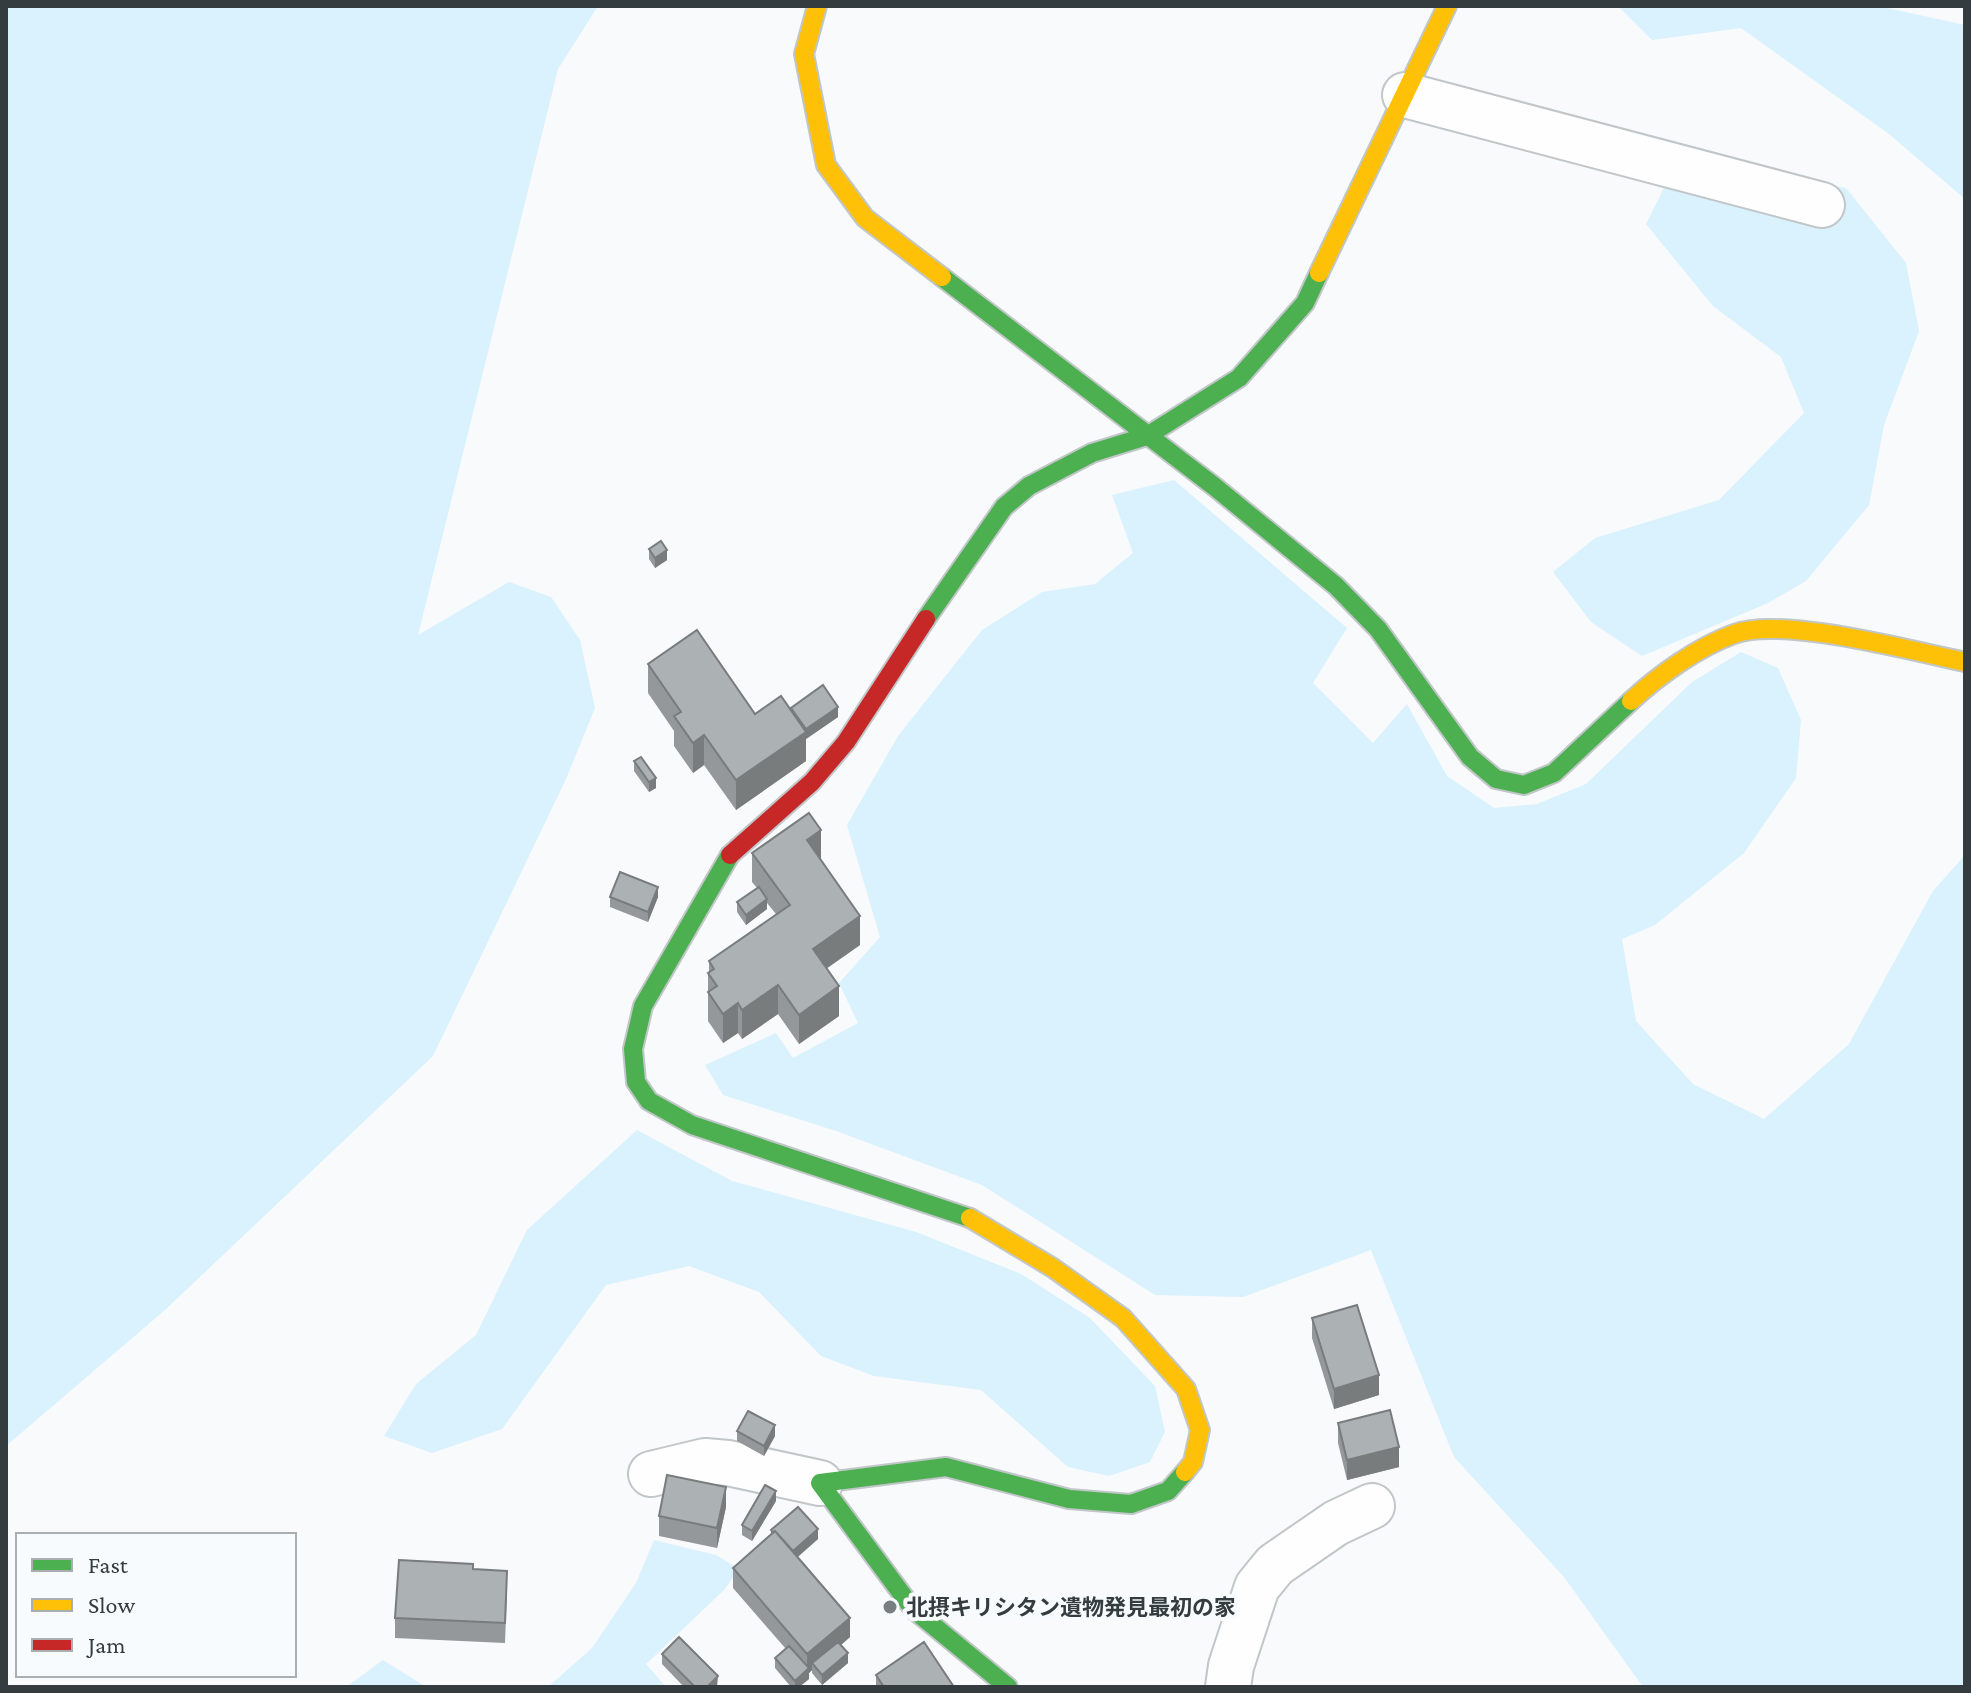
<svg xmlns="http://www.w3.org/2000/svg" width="1971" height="1693" font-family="'Crimson Pro','Noto Sans JP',serif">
<rect width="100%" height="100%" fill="#f8fafc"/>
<!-- green -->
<path fill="#d9f2fd" d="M 6,6 L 598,6 L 558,69 L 418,635 L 509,582 L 551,597 L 580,640 L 595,708 L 566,779 L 433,1056 L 165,1310 L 6,1446 Z
M 1618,6 L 1878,6 L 1965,25 L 1965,199 L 1889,134 L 1741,28 L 1652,40 Z
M 1672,172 L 1763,173 L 1846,188 L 1906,263 L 1919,331 L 1884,425 L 1869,505 L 1806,581 L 1768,603 L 1642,656 L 1591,622 L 1553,572 L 1595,538 L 1719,500 L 1804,413 L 1781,357 L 1713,306 L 1646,224 Z
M 1174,480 L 1347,628 L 1313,683 L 1373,743 L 1407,704 L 1447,776 L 1494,808 L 1537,804 L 1586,784 L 1692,682 L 1741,652 L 1778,668 L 1801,720 L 1796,778 L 1744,853 L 1655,925 L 1622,939 L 1636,1021 L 1693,1084 L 1764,1119 L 1849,1044 L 1933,891 L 1965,855 L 1965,1687 L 1643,1687 L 1564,1577 L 1454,1457 L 1371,1250 L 1243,1297 L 1155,1295 L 982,1185 L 836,1131 L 723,1095 L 705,1065 L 776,1033 L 793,1058 L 858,1023 L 839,983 L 880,937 L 847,825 L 898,736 L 982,630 L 1042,592 L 1095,584 L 1133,553 L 1112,495 Z
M 637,1130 L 732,1181 L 916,1232 L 1021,1274 L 1090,1318 L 1155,1386 L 1165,1432 L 1150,1462 L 1109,1476 L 1068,1467 L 981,1390 L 874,1376 L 821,1356 L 759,1292 L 689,1266 L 606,1285 L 502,1429 L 432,1453 L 384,1436 L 416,1384 L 476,1335 L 527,1230 Z
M 654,1540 L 716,1555 L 739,1569 L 724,1590 L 646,1664 L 666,1687 L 548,1687 L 592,1648 L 636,1583 Z
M 383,1660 L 426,1687 L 346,1687 Z"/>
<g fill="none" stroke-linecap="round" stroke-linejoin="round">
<defs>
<path id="street" d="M 1405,95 L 1822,205
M 651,1474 L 705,1461 L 728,1463 L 820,1483
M 1228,1687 L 1231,1666 L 1257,1587 L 1275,1565 L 1336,1523 L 1372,1506"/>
<path id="fast" d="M 942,277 L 1215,487 L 1336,586 L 1378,629 L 1470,757 L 1496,779 L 1524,785 L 1554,773 L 1631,701
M 926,619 L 1004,507 L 1029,486 L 1092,453 L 1147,436 L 1239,378 L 1305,303 L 1319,273
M 730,855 L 643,1006 L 633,1049 L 636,1082 L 649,1101 L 692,1125 L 970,1218
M 1008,1687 L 913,1609 L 820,1483 L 946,1467 L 1069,1499 L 1131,1504 L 1168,1491 L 1185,1472"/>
<path id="slow" d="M 817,6 L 804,54 L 826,165 L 865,218 L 942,277
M 1319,273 L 1447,6
M 1631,701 C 1659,675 1698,647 1734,634 C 1781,616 1912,651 1965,662
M 970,1218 L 1053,1268 L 1123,1318 L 1186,1389 L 1200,1430 L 1193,1462 L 1185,1472"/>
<path id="jam" d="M 730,855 L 812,782 L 846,742 L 926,619"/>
</defs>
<!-- street casing -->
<use href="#street" stroke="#c1c6c8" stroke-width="48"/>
<!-- fast casing -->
<use href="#fast" stroke="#c1c6c8" stroke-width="22"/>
<!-- slow casing -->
<use href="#slow" stroke="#c1c6c8" stroke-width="22"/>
<!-- jam casing -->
<use href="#jam" stroke="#c1c6c8" stroke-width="22"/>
<!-- street -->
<use href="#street" stroke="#fefeff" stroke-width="44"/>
<!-- fast -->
<use href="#fast" stroke="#4caf50" stroke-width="18"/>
<!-- slow -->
<use href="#slow" stroke="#ffc107" stroke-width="18"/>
<!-- jam -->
<use href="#jam" stroke="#c62828" stroke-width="18"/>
</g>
<!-- wall -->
<path fill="#94989a" d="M 649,549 L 667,560 L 655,568 L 649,559 Z
M 648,664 L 755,714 L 791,710 L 791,708 L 838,717 L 806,739 L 806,761 L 736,810 L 704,765 L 693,773 L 674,746 L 674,731 L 648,693 Z
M 634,761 L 656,788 L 649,792 L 634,771 Z
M 752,853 L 821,859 L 820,860 L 860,945 L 827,968 L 839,1016 L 799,1044 L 778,1014 L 742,1039 L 738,1033 L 723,1043 L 708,1021 L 708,973 L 709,973 L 709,961 L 776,914 L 767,903 L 767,909 L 746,925 L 737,912 L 737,902 L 757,888 L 752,882 Z
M 610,897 L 658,897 L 648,922 L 610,907 Z
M 1312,1318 L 1379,1395 L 1334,1409 L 1312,1338 Z
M 1338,1423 L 1399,1467 L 1347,1480 L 1338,1443 Z
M 737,1431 L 775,1436 L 764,1456 L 737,1441 Z
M 776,1501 L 752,1541 L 742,1535 L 742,1525 Z
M 726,1507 L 717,1548 L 659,1536 L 659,1516 Z
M 771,1530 L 818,1539 L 798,1557 L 850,1637 L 841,1645 L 848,1663 L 822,1685 L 812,1673 L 812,1670 L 809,1673 L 809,1679 L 799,1687 L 791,1687 L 775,1668 L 775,1658 L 786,1649 L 733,1588 L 733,1568 L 771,1535 Z
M 473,1569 L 507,1591 L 505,1643 L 395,1638 L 395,1618 Z
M 662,1654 L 718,1686 L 684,1687 L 662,1664 Z
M 876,1675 L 954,1687 L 876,1687 Z"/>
<!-- shaded-wall -->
<path fill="#787c7d" d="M 667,550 L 667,560 L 655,568 L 655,558 Z
M 838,707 L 838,717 L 806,739 L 806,761 L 736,810 L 736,780 L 806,732 L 806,729 Z
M 704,735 L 704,765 L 693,773 L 693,743 Z
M 656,778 L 656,788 L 649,792 L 649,782 Z
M 821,830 L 821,859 L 807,869 L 807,840 Z
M 658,887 L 658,897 L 648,922 L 648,912 Z
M 767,899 L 767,909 L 746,925 L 746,915 Z
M 860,916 L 860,945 L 813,978 L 813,949 Z
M 778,985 L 778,1014 L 742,1039 L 742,1010 Z
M 839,986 L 839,1016 L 799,1044 L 799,1015 Z
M 738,1003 L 738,1033 L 723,1043 L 723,1014 Z
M 1379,1375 L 1379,1395 L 1334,1409 L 1334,1389 Z
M 775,1425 L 775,1436 L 764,1456 L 764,1446 Z
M 1399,1447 L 1399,1467 L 1347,1480 L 1347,1460 Z
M 726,1487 L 726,1507 L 717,1548 L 717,1528 Z
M 776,1491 L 776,1501 L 752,1541 L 752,1531 Z
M 818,1529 L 818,1539 L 790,1563 L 790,1553 Z
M 850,1618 L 850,1637 L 816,1667 L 812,1663 L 812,1670 L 809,1673 L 809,1679 L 799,1687 L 795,1687 L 795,1681 L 807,1670 L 807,1654 Z
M 848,1653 L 848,1663 L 822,1685 L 822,1675 Z
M 718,1676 L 717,1687 L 707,1687 Z"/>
<!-- building -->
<path fill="#acb1b3" stroke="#787c7d" stroke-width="2" d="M 661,541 L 667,550 L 655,558 L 649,549 Z
M 697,630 L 755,714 L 781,696 L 806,732 L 736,780 L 704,735 L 693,743 L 674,716 L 681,712 L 648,664 Z
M 823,685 L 838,707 L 806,729 L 791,708 Z
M 641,757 L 656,778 L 649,782 L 634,761 Z
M 809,813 L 821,830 L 807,840 L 860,916 L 813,949 L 839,986 L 799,1015 L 778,985 L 742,1010 L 738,1003 L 723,1014 L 708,992 L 717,986 L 708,973 L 714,969 L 709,961 L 790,905 L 752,853 Z
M 620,872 L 658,887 L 648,912 L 610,897 Z
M 759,887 L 767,899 L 746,915 L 737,902 Z
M 1357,1305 L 1379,1375 L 1334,1389 L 1312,1318 Z
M 1390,1410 L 1399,1447 L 1347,1460 L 1338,1423 Z
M 748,1411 L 775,1425 L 764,1446 L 737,1431 Z
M 667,1475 L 726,1487 L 717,1528 L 659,1516 Z
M 765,1485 L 776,1491 L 752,1531 L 742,1525 Z
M 798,1507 L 818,1529 L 793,1551 L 775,1531 L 773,1533 L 771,1530 Z
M 775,1531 L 850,1618 L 807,1654 L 733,1568 Z
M 399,1560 L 473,1564 L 473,1569 L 507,1571 L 505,1623 L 395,1618 Z
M 679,1637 L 718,1676 L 707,1687 L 695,1687 L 662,1654 Z
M 838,1642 L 848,1653 L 822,1675 L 812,1663 Z
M 924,1642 L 954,1687 L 884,1687 L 876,1675 Z
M 789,1646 L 809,1668 L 795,1681 L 775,1658 Z"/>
<!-- markers -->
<circle fill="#797e81" stroke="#f7fbfd" stroke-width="3" cx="890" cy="1607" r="8"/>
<g text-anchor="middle" stroke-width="8" stroke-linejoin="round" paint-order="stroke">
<!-- poi labels -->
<g font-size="22" font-weight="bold" fill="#343c3f" stroke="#f7fbfd" text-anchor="start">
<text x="906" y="1615">北摂キリシタン遺物発見最初の家</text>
</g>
</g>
<!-- border -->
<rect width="1971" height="1693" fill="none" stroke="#343c3f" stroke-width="16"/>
<!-- legend -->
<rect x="16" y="1533" width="280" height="144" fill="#f7fbfd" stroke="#a9afb1" stroke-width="2"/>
<rect x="32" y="1559" width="40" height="12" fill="#4caf50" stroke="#a9afb1" stroke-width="2"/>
<text x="88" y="1573" font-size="24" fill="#343c3f">Fast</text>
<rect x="32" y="1599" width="40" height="12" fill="#ffc107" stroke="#a9afb1" stroke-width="2"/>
<text x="88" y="1613" font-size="24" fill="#343c3f">Slow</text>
<rect x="32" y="1639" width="40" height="12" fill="#c62828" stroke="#a9afb1" stroke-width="2"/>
<text x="88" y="1653" font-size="24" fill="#343c3f">Jam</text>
</svg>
